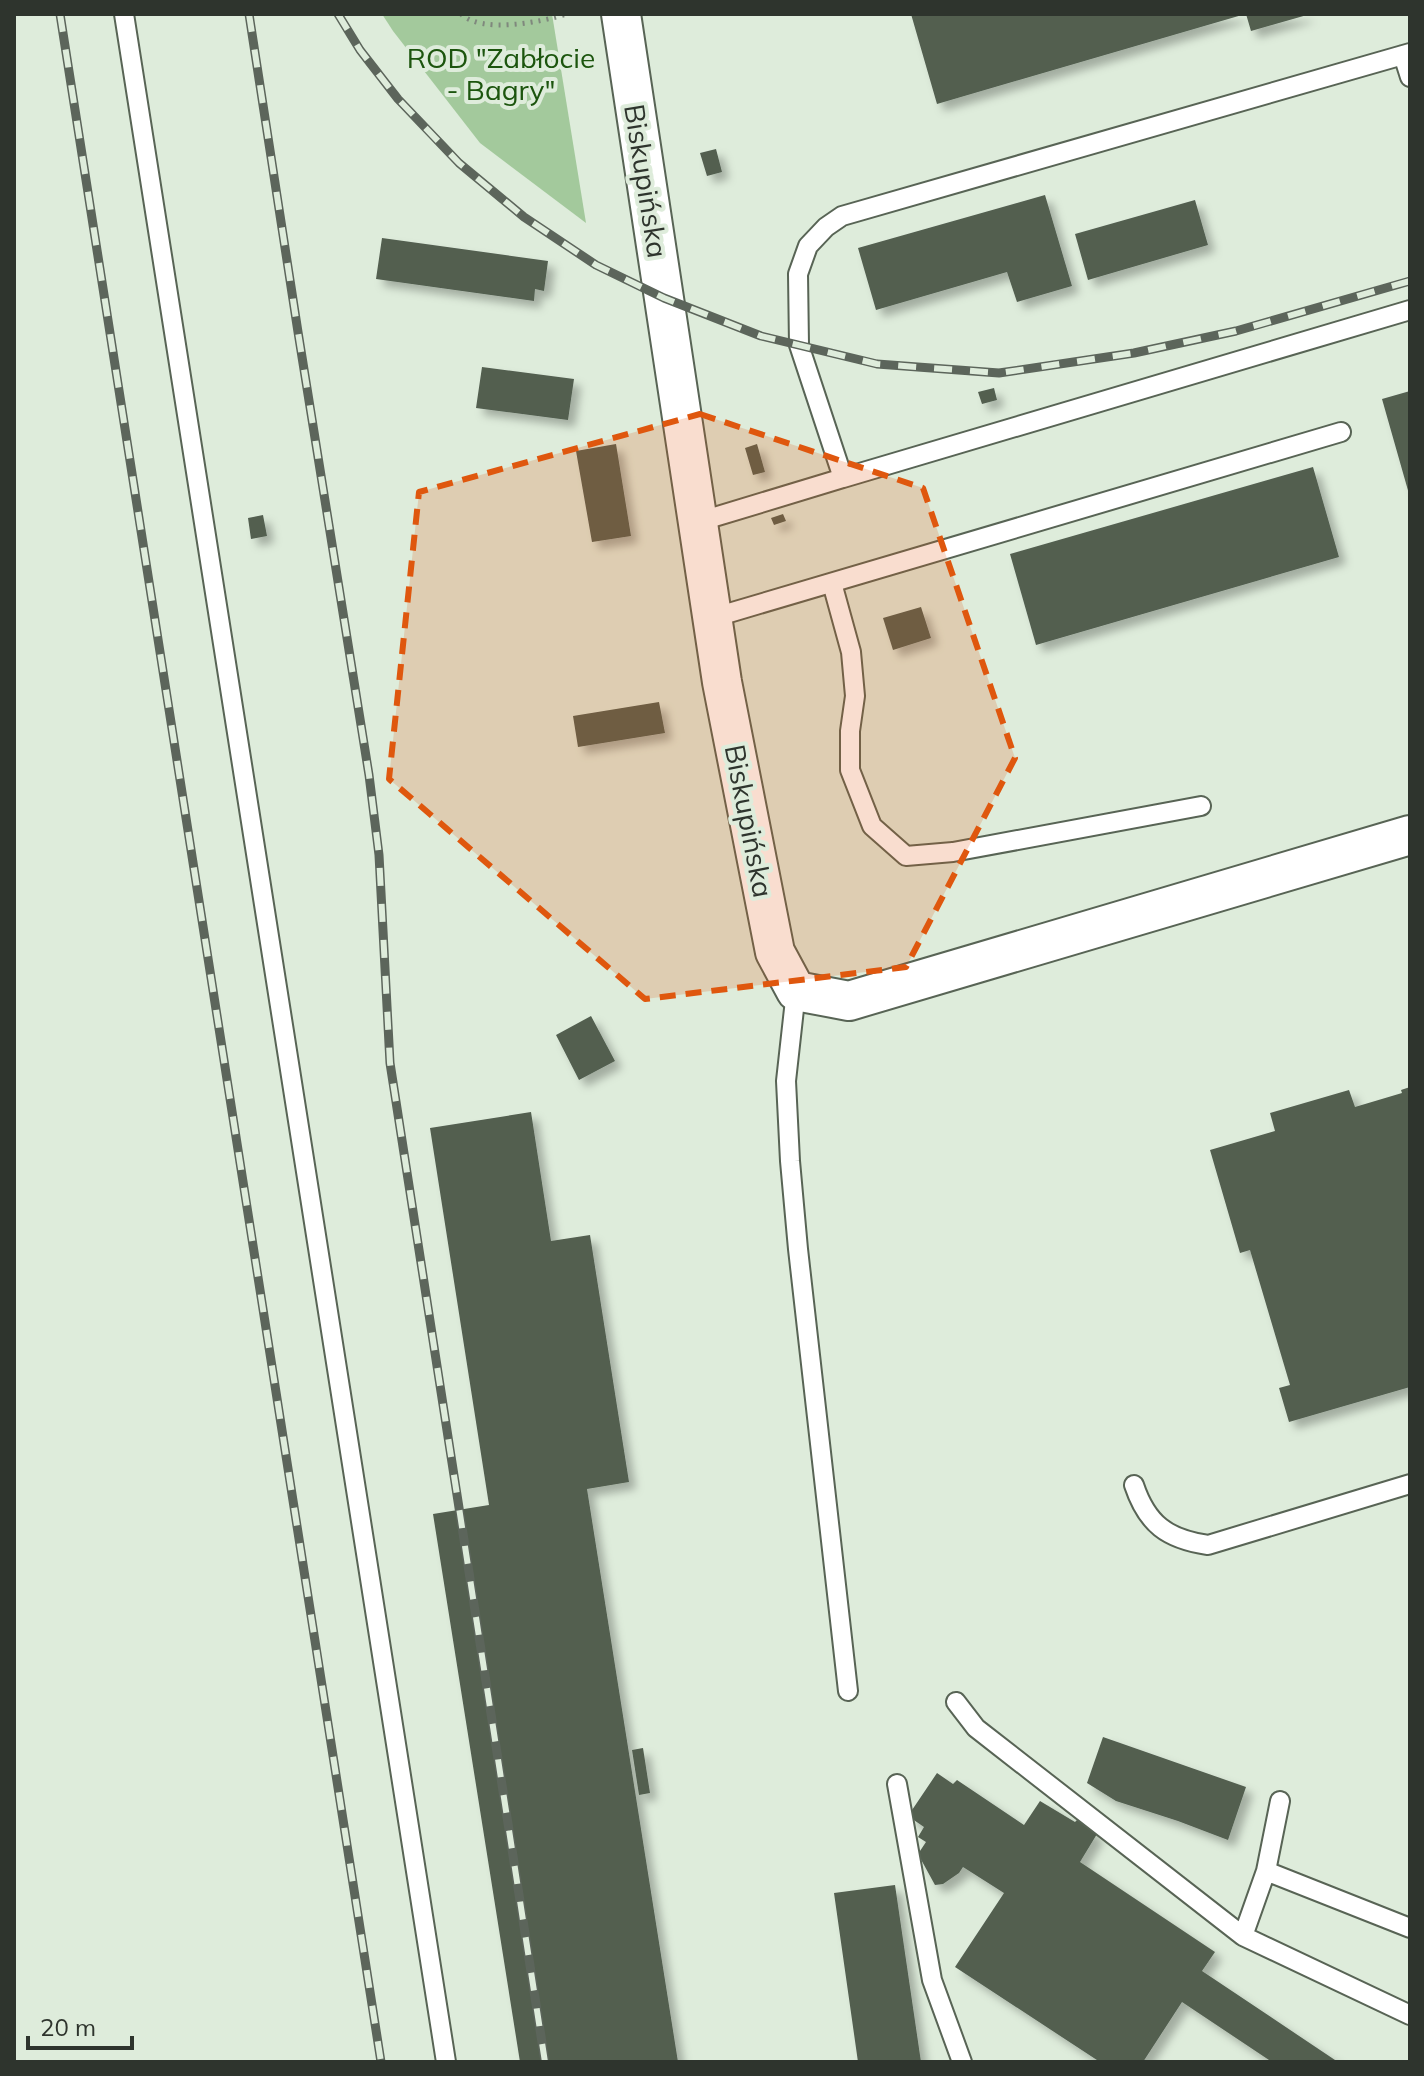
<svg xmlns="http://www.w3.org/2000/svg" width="1424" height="2076" font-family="Mulish,sans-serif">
<defs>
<filter id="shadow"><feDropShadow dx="7" dy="7" stdDeviation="4" flood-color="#0004"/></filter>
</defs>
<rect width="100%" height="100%" fill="#deecdb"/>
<!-- green -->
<path fill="#a3c99c" d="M 382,14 L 552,14 L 586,223 L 480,143 L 393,31 Z"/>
<!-- building -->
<path fill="#525e50" filter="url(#shadow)" d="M 911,14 L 1242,14 L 1242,15 L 937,104 Z
M 1246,14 L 1307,14 L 1307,15 L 1251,31 Z
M 716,149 L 722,172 L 707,176 L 700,153 Z
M 1045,195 L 1072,286 L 1017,302 L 1007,272 L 876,310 L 858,248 Z
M 1195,200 L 1208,245 L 1088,280 L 1075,234 Z
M 382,238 L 548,261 L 544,291 L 535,289 L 534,301 L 376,279 Z
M 482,367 L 574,379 L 568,420 L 476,408 Z
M 994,388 L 997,400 L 982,404 L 978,392 Z
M 1410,391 L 1410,494 L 1409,494 L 1382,399 Z
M 616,444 L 631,536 L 592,542 L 576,451 Z
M 757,444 L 765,472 L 753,475 L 745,448 Z
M 1313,467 L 1339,557 L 1036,645 L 1010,554 Z
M 783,514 L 786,521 L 774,525 L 771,518 Z
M 263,515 L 267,536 L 251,539 L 248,518 Z
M 921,607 L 931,638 L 893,650 L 883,618 Z
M 659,702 L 665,733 L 578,747 L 573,716 Z
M 591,1016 L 615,1061 L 579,1080 L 556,1035 Z
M 1410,1087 L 1410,1387 L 1289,1422 L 1279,1388 L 1290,1385 L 1250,1250 L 1240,1253 L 1210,1150 L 1275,1131 L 1270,1113 L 1349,1090 L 1355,1107 L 1402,1093 L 1401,1090 Z
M 531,1112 L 551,1241 L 590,1235 L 629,1482 L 587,1489 L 678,2062 L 520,2062 L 433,1514 L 489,1505 L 430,1128 Z
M 1103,1737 L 1246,1787 L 1228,1840 L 1178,1821 L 1116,1801 L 1087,1783 Z
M 643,1748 L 650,1793 L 639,1795 L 632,1750 Z
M 937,1773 L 953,1784 L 957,1780 L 1024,1825 L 1040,1801 L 1075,1822 L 1077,1820 L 1097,1834 L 1080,1862 L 1215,1952 L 1202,1971 L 1338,2062 L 1272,2062 L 1182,2002 L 1143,2062 L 1100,2062 L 955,1967 L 1004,1893 L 963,1867 L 959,1873 L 943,1884 L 935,1885 L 918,1854 L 926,1842 L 918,1837 L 924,1827 L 908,1816 Z
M 895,1885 L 921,2062 L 858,2062 L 834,1893 Z"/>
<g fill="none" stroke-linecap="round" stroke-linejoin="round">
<defs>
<path id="service" d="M 124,14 C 230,697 342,1379 446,2062
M 1403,55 L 1410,77
M 843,478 L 1410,310
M 698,522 L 843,478 L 799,345 L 798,274 L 808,246 L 826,227 L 842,216 L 1410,53
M 832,583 L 851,652 L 855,696 L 850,731 L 850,770 L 872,826 L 906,856 L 953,852 L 1201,806
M 712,618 L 1341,432
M 796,991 L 786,1081 L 790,1161 L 798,1249 L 848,1691
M 1134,1485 C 1147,1524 1167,1539 1208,1545 L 1410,1484
M 956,1702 L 976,1728 L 1243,1936
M 897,1784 L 932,1980 L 962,2062
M 1280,1801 L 1266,1871 L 1410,1928
M 1266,1871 L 1243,1936 L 1410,2015"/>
<path id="minor" d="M 621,14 L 722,682 L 775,952 L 796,991 L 849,1001 L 1410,835"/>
</defs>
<!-- service casing -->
<use href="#service" stroke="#586455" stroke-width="22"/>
<!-- minor casing -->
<use href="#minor" stroke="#586455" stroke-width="42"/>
<!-- path -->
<path stroke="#7f887d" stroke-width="5" stroke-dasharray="2 6" stroke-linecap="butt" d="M 461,14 C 482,34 541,22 567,14"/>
<!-- service -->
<use href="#service" stroke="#fff" stroke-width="18"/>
<!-- minor -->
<use href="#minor" stroke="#fff" stroke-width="38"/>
<defs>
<path id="rail" d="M 60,14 L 381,2062
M 249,14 L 298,332 L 369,775 L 379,855 L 390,1063 L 545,2062
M 338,14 L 360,50 L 398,99 L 459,163 L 524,217 L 596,265 L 664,298 L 761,336 L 877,364 L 999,373 L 1134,353 L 1236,331 L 1410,281"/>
</defs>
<!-- rail casing -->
<use href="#rail" stroke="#5c655b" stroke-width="9"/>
<!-- rail -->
<use href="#rail" stroke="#deecdb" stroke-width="6" stroke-dasharray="18" stroke-linecap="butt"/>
</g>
<!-- marked area -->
<path fill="#df570e" fill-opacity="0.2" stroke="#df570e" stroke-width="6" stroke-dasharray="16 10" stroke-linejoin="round" d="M 700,414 L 923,488 L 1015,758 L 906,967 L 645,999 L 389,779 L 419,492 Z"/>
<g text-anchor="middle" stroke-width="8" stroke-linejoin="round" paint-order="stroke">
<!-- park labels -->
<g font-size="28" fill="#1c550e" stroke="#deecdb">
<text x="501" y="68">ROD "Zabłocie<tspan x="501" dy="32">- Bagry"</tspan></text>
</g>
<!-- street labels -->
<g font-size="28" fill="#2e342d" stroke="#deecdb">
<text transform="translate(646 181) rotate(81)" y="10">Biskupińska</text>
<text transform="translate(749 821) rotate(79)" y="10">Biskupińska</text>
</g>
</g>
<!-- border -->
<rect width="1424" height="2076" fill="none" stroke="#2e342d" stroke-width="32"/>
<!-- scale -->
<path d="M28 2036v12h104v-12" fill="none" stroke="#2e342d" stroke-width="4"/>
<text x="40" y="2036" font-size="24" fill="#2e342d" stroke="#deecdb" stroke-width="6" paint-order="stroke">20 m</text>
</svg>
